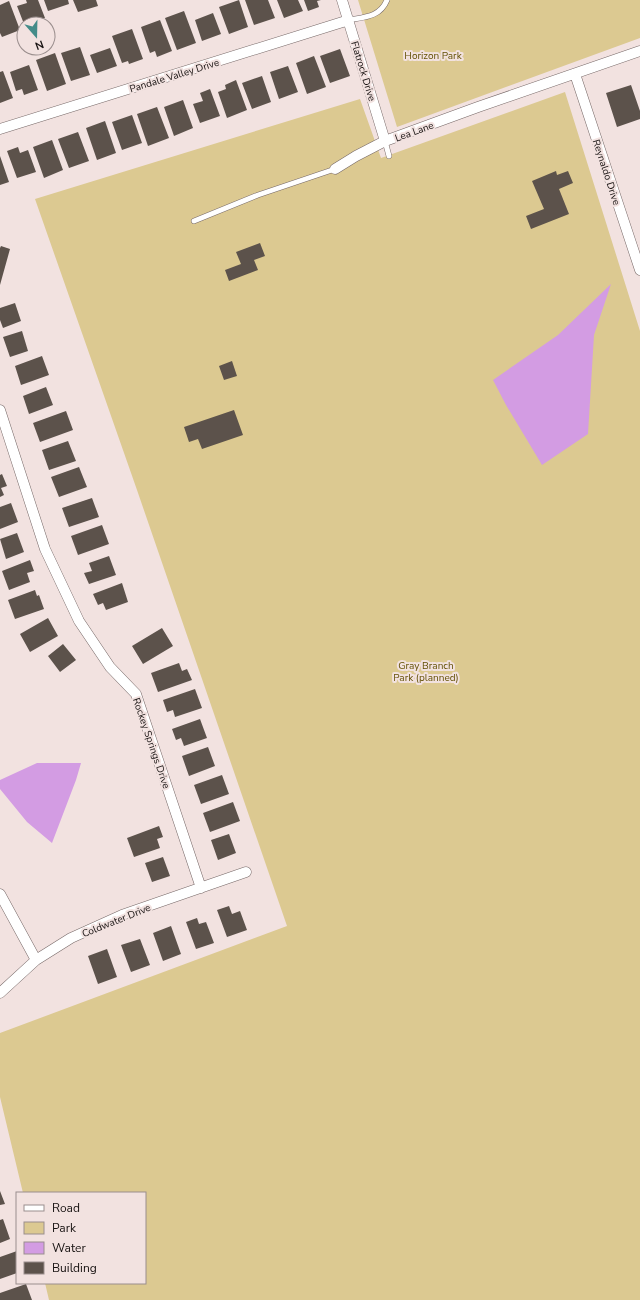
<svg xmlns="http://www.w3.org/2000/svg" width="640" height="1300" font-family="'Nunito Sans',sans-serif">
<rect width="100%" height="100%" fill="#f2e2e0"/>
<!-- green -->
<path fill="#dcc991" d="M 358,0 L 640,0 L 640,38 L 397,127 Z
M 565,92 L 640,331 L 640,1300 L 49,1300 L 45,1283 L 145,1283 L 145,1193 L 23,1193 L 0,1097 L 0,1033 L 287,926 L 137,490 L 35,199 L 360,99 L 381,158 Z"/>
<!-- water -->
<path fill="#d39ce3" d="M 611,284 L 594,335 L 588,434 L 542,465 L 506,405 L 493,380 L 558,335 Z
M 37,763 L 81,763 L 76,780 L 52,843 L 27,822 L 0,789 L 0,780 Z"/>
<!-- building -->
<path fill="#5c524b" d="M 26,0 L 38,0 L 45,18 L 29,24 L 24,24 L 17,6 L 27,3 Z
M 44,0 L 68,0 L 69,4 L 48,11 Z
M 73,0 L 96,0 L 98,6 L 78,12 Z
M 239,0 L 248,27 L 229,34 L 219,7 Z
M 245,0 L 268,0 L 275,18 L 254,25 Z
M 277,0 L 298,0 L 303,11 L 284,18 Z
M 304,0 L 321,0 L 317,1 L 319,7 L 308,11 Z
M 9,1 L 20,30 L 2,37 L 0,33 L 0,5 Z
M 184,11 L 196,43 L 177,50 L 165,18 Z
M 213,13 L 221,34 L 202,41 L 195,20 Z
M 160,20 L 172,51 L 157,57 L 155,51 L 150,53 L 141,27 Z
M 132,29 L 143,59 L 129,64 L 128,61 L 122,63 L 112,36 Z
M 80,47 L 90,75 L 71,81 L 61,53 Z
M 110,48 L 117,66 L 97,73 L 90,55 Z
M 340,49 L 350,76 L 330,83 L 320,56 Z
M 55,53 L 66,84 L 47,91 L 36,60 Z
M 314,56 L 326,87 L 307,94 L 296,63 Z
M 29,65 L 38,90 L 24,95 L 22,89 L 16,91 L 10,72 Z
M 288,66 L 298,92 L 279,99 L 270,72 Z
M 3,71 L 13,98 L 0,103 L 0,72 Z
M 262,76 L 271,102 L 252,109 L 242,83 Z
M 236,80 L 247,110 L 227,118 L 218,92 L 226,89 L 225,85 Z
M 631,85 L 640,111 L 640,119 L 617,127 L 606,93 Z
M 210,89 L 220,116 L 200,123 L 193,104 L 203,101 L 200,93 Z
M 183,100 L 193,128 L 174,136 L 164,107 Z
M 157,107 L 169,138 L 148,146 L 137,114 Z
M 132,115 L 142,143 L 122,150 L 112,122 Z
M 105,121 L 116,153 L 97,160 L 86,128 Z
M 78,132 L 89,161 L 69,168 L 58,139 Z
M 52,140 L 63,170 L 44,178 L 33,147 Z
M 18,147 L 20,153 L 28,150 L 36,172 L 17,178 L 7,151 Z
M 0,156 L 9,182 L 0,185 Z
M 556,171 L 557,175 L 568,171 L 573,183 L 559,189 L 569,214 L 531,229 L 526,216 L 544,209 L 532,181 Z
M 260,243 L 265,256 L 254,260 L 258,270 L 229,281 L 225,270 L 241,264 L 236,252 Z
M 1,246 L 10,249 L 0,285 L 0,248 Z
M 15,303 L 21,321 L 3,328 L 0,320 L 0,308 Z
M 22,331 L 28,351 L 10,357 L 3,337 Z
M 42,356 L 49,375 L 21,385 L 15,366 Z
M 232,361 L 237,376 L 224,380 L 219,366 Z
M 46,387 L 53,405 L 29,414 L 23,396 Z
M 234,410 L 243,435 L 202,449 L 198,439 L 189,442 L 184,427 Z
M 66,411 L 73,430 L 40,442 L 33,423 Z
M 68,441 L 76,461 L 49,470 L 42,450 Z
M 79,467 L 87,487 L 59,497 L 51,477 Z
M 2,474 L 7,486 L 1,488 L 4,495 L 0,497 L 0,475 Z
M 92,498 L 99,517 L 69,527 L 62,508 Z
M 11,503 L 18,522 L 0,529 L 0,507 Z
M 102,525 L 109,544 L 78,555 L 71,536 Z
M 17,533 L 24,552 L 6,559 L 0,539 Z
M 109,556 L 116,575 L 89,584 L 84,573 L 92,571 L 89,563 Z
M 30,560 L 34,571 L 27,573 L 30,582 L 9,590 L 2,571 Z
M 122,583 L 128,602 L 106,610 L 103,603 L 98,605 L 93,594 Z
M 35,590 L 37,596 L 39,595 L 44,609 L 15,619 L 8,600 Z
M 48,618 L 58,636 L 30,652 L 20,634 Z
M 162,628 L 173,646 L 143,664 L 132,646 Z
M 63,644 L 76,660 L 60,672 L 48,656 Z
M 179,663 L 182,671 L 187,669 L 192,680 L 158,692 L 151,673 Z
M 195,689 L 202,708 L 175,717 L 173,710 L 167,712 L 163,700 Z
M 200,719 L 207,738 L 184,746 L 181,738 L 176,740 L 172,729 Z
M 208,747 L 215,766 L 189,776 L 182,756 Z
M 222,775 L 229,794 L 201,804 L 194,785 Z
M 233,802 L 240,821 L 210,832 L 203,813 Z
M 159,826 L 163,837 L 157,839 L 160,848 L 134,857 L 127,838 Z
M 229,834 L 236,853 L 218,860 L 211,840 Z
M 163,857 L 170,876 L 152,882 L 145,863 Z
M 229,906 L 232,914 L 240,911 L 247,930 L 227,937 L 217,910 Z
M 197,918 L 199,924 L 206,922 L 214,943 L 196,949 L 186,922 Z
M 171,926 L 181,954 L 163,961 L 153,933 Z
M 140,939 L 150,965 L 131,972 L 121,945 Z
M 107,949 L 117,977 L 98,984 L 88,956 Z
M 0,1191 L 5,1204 L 0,1205 Z
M 3,1219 L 10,1239 L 0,1243 L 0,1220 Z
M 17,1251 L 17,1273 L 0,1279 L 0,1257 Z
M 26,1284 L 32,1300 L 0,1300 L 0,1293 Z"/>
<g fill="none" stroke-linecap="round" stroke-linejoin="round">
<defs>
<path id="lane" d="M 349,20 C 365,17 380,17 387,0
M 385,141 L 389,156
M 194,221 L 258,195 L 335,169"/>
<path id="street" d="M 342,0 L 385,141
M 575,74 L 640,270
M 0,129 L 349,20
M 335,169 L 356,156 L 385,141 L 478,107 L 640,51
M 0,410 L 45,549 L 79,621 L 110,667 L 136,694 L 201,888
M 0,894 L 36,960
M 0,993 L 36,960 L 71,938 L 122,915 L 246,872"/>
</defs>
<!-- lane casing -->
<use href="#lane" stroke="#766867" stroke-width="6"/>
<!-- street casing -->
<use href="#street" stroke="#766867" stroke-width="11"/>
<!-- lane -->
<use href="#lane" stroke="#fff" stroke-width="5"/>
<!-- street -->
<use href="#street" stroke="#fff" stroke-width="10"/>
</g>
<g text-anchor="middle" stroke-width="4" stroke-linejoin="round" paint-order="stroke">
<!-- park labels -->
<g font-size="10" fill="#635004" stroke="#f2e2e0">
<text x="433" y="59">Horizon Park</text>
<text x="426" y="669">Gray Branch<tspan x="426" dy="12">Park (planned)</tspan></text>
</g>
<!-- street labels -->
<g font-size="10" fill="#161110" stroke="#f2e2e0">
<text transform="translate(364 71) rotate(73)" y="4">Flatrock Drive</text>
<text transform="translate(174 75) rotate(-17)" y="4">Pandale Valley Drive</text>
<text transform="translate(414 131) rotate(-20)" y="4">Lea Lane</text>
<text transform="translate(607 172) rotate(72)" y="4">Reynaldo Drive</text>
<text transform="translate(152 743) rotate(71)" y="4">Rockey Springs Drive</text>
<text transform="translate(116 920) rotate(-22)" y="4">Coldwater Drive</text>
</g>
</g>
<!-- legend -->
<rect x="16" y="1192" width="130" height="92" fill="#f2e2e0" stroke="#9a8e8d"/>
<rect x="24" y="1205" width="20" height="6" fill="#ffffff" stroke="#9a8e8d"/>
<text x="52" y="1212" font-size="12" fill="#161110">Road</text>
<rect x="24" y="1222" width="20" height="12" fill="#dcc991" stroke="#9a8e8d"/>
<text x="52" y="1232" font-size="12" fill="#161110">Park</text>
<rect x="24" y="1242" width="20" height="12" fill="#d39ce3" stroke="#9a8e8d"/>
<text x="52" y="1252" font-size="12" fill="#161110">Water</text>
<rect x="24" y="1262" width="20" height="12" fill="#5c524b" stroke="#9a8e8d"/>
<text x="52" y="1272" font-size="12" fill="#161110">Building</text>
<!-- north arrow -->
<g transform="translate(36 36) rotate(160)"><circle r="19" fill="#f2e2e0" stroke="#9a8e8d"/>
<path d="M0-3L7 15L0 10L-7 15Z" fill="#448c89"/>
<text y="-6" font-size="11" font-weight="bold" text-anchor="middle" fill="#161110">N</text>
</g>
</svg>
